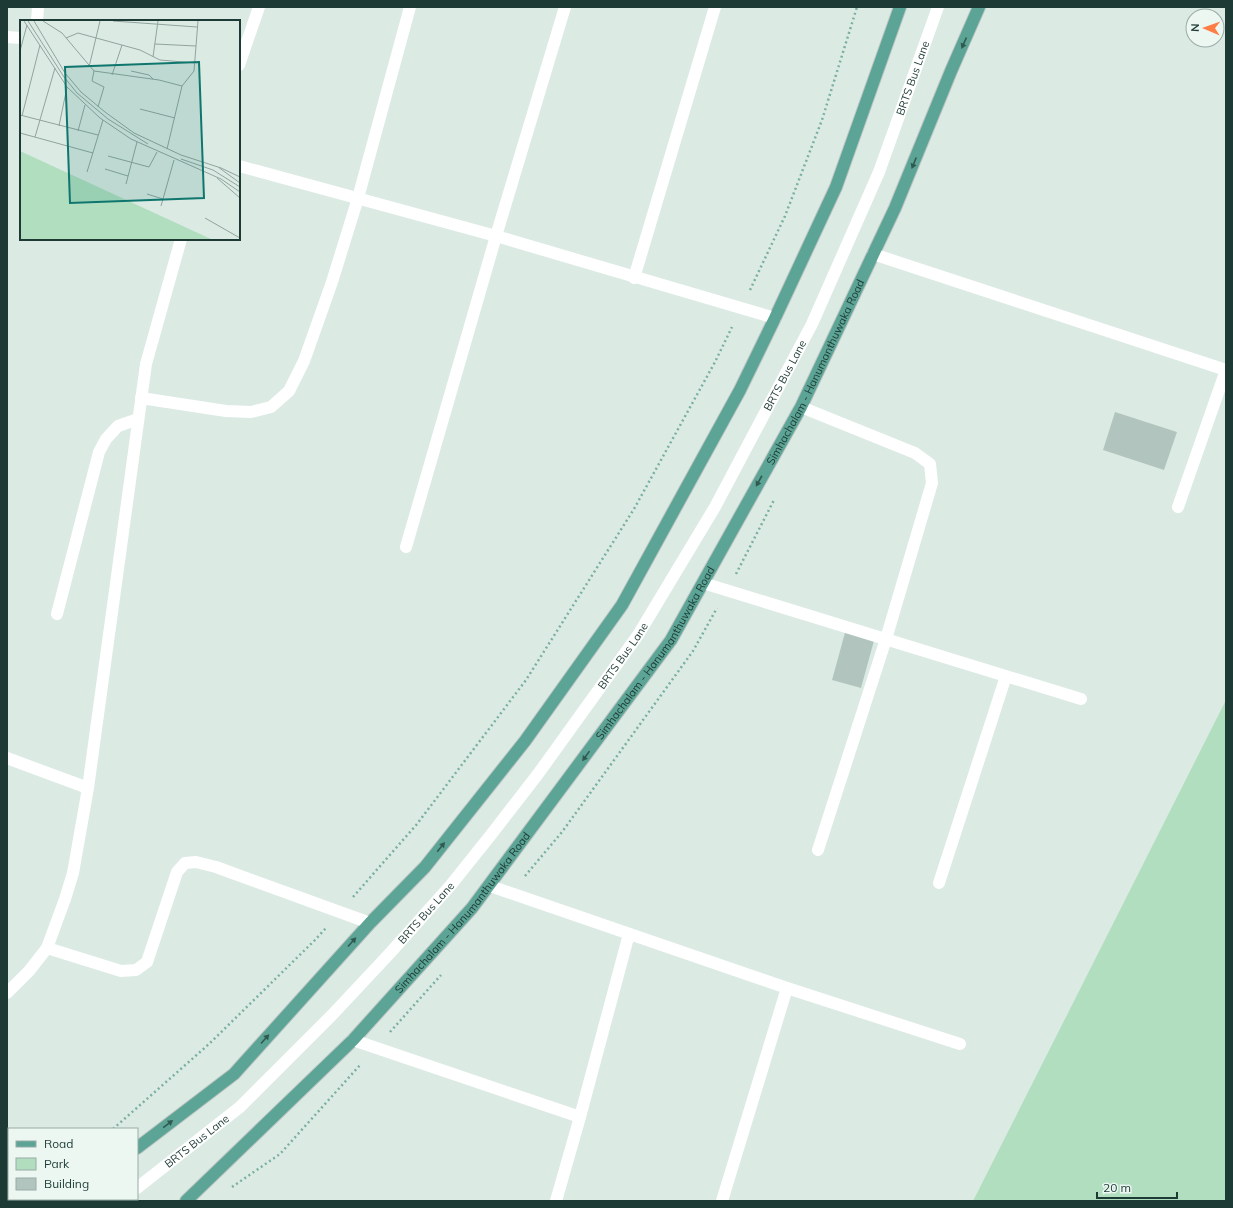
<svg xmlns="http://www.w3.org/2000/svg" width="1233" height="1208" font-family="Mulish,sans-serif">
<rect width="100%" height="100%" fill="#dceae4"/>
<!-- green -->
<path fill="#b2dec0" d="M 1226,700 L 1226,1201 L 973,1201 Z"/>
<!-- building -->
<path fill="#b1c5be" d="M 1115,412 L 1177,432 L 1164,470 L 1103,450 Z
M 846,629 L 875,637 L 861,688 L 832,680 Z"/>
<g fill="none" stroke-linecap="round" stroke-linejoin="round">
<defs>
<g id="primary">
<path d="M 137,1148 L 234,1074 L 370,923 L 425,867 L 525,741 L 622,605 L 740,390 L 775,318 L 836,187 L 900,7"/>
<path d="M 68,1201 L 70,1199"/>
<path id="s2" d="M 186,1201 L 353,1040 L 472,908 L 671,640 L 801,407 L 895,208 L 951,71 L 979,7"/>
</g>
</defs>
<!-- primary casing -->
<use href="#primary" stroke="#bbc4c2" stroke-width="14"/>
<!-- path -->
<path stroke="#7ab0a2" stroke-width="2.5" stroke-dasharray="2 3" stroke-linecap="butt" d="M 750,290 L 785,216 L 822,120 L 857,7
M 736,574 L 774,500
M 525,876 L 562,832 L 693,651 L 717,608
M 353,897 L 417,824 L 526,680 L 634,509 L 715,362 L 732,327
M 390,1032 L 441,975
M 113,1129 L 209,1044 L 314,941 L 326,928
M 232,1187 L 280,1154 L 361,1064
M 11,1201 L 14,1199"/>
<!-- service -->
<path stroke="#fff" stroke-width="12" d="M 37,21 L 38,7
M 239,65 L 259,7
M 496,236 L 565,7
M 634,278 L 715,7
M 141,398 L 226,411 L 251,412 L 271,407 L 289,391 L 304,361 L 332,282 L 358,198 L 410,7"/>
<!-- minor -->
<path stroke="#fff" stroke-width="12" d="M 7,37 L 21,38
M 239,166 L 496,236 L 775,318
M 873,254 L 1226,370
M 801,407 L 915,453 L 930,464 L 932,483 L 886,639 L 818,850
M 1178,507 L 1226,370
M 406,547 L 496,236
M 703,583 L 1081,699
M 57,614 L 99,452 L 106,439 L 118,426 L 138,419
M 7,758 L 88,788
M 939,883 L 1006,676
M 490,886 L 787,988 L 960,1044
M 47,948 L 121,971 L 136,970 L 147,962 L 177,872 L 185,863 L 196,862 L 216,867 L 370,923
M 7,993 L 29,971 L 47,948 L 65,899 L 73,873 L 88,788 L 146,364 L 181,239
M 353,1040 L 580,1117
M 556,1201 L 580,1117 L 629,934
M 722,1201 L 787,988"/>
<!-- tertiary -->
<g stroke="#fff" stroke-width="12">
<path id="s1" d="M 137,1188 L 240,1107 L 332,1015 L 391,952 L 450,886 L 490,836 L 538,774 L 638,635 L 715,507 L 812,324 L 879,172 L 938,7"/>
<path d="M 121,1201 L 123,1199"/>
</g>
<!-- primary -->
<use href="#primary" stroke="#5ca495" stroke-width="12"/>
</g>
<!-- one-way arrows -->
<defs><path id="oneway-solid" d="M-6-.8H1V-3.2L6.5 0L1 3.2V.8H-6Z"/></defs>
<g fill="#305a51">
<use href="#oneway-solid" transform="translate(964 43) rotate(114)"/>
<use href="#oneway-solid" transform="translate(914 163) rotate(112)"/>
<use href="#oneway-solid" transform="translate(759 481) rotate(119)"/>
<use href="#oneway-solid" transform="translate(586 756) rotate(126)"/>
<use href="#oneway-solid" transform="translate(441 847) rotate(-51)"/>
<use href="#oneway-solid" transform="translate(352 942) rotate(-48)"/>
<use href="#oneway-solid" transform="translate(265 1039) rotate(-48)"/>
<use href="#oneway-solid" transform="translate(168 1124) rotate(-37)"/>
</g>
<g text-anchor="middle" stroke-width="3" stroke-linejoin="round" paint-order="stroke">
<!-- street labels -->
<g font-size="11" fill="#1d3a34" stroke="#ecf7f2">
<text dy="4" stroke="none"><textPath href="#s1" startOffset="1372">BRTS Bus Lane</textPath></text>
<text dy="4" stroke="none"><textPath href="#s2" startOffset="1048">Simhachalam - Hanumanthuwaka Road</textPath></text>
<text dy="4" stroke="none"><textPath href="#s1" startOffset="1048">BRTS Bus Lane</textPath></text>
<text dy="4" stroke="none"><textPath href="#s2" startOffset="724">Simhachalam - Hanumanthuwaka Road</textPath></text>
<text dy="4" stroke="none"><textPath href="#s1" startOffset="724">BRTS Bus Lane</textPath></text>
<text dy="4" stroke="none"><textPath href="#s1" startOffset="400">BRTS Bus Lane</textPath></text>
<text dy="4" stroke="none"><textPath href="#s2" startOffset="400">Simhachalam - Hanumanthuwaka Road</textPath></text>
<text dy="4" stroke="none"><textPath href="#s1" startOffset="76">BRTS Bus Lane</textPath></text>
</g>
</g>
<!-- overview -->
<g transform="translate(20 20)">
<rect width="220" height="220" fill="#dceae4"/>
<path d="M 0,131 L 191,219 L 0,219 Z" fill="#b2dec0"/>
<path fill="none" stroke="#90a49e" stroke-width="1" d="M 4,1 L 47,67 L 80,98 L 111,119 L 201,159 L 220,172M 8,1 L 44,57 L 57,73 L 88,99 L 128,124M 14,1 L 45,53 L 61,72 L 85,92 L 114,113 L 161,135 L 198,147 L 220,163M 23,1 L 42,13 L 74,51 L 139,60 L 162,66M 93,1 L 177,7M 46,18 L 58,13 L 120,30 L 140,40 L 175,43M 135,24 L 176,26M 0,31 L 7,5M 133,37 L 138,1M 69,47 L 80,1M 74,51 L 72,61 L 84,67 L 78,87M 111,51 L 129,55 L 133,59M 92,55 L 102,25M 120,89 L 155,98M 0,95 L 78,115M 2,96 L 20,25M 39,106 L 47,67M 58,111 L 65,85M 0,113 L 73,133M 15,117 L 35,48M 147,129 L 162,66 L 174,51 L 178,1M 88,136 L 129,147 L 137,132M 161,139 L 193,150 L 220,167M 199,147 L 220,157M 85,149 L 108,156M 67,152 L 83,100M 197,158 L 220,178M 106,164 L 117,122M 127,174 L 143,179M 141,186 L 154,140M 185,198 L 220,218"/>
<path fill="#0f766e" fill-opacity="0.15" stroke="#0f766e" stroke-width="2" d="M 179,42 L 184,178 L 50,183 L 45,47 Z"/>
<rect width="220" height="220" fill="none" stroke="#1d3a34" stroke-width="2"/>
</g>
<!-- border -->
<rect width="1233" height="1208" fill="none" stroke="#1d3a34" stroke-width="16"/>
<!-- legend -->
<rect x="8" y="1128" width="130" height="72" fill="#ecf7f2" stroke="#99aba6"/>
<rect x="16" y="1141" width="20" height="6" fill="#5ca495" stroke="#99aba6"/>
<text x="44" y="1148" font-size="12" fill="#1d3a34">Road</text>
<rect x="16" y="1158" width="20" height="12" fill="#b2dec0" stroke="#99aba6"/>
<text x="44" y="1168" font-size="12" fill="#1d3a34">Park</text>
<rect x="16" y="1178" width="20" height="12" fill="#b1c5be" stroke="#99aba6"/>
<text x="44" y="1188" font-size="12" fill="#1d3a34">Building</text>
<!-- north arrow -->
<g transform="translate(1205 28) rotate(272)"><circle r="19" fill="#ecf7f2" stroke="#99aba6"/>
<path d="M0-3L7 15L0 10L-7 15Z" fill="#fe7d46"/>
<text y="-6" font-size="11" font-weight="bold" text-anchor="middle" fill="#1d3a34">N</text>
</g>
<!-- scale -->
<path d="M1097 1192v6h80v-6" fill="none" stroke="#1d3a34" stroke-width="2"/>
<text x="1103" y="1192" font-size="12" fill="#1d3a34" stroke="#ecf7f2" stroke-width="3" paint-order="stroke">20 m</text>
</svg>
